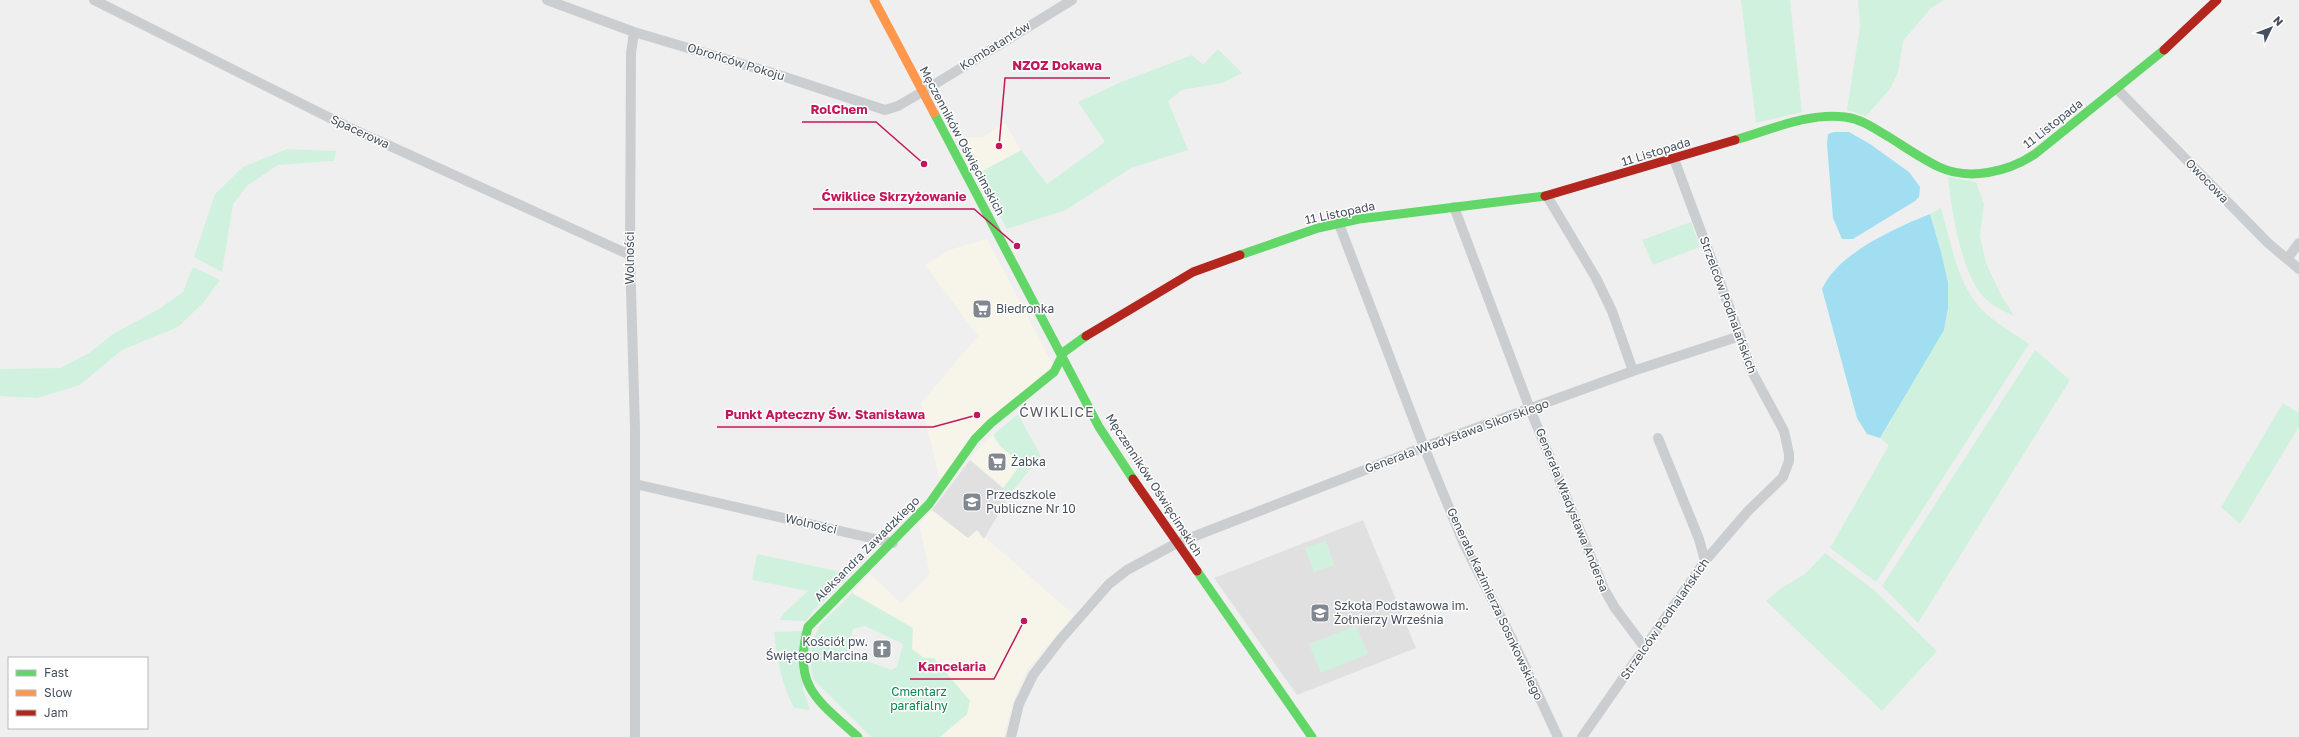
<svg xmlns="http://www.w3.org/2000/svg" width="2299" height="737" font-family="'Golos Text',sans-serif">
<rect width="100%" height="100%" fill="#f0efef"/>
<!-- commercial -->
<path fill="#f7f4ea" d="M 1005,123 L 1021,150 L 977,174 L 958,138 L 983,137 Z
M 987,239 L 1053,365 L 940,480 L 921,403 L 978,336 L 925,265 L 949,250 Z
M 1018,414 L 1041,456 L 1010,494 L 970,460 L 983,443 Z
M 932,510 L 968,538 L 977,530 L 1074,615 L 1027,670 L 1013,702 L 1004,737 L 940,737 L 967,714 L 934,658 L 924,658 L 912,649 L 852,593 L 870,574 L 901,603 L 930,574 L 919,525 Z"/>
<!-- education -->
<path fill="#e1e0e1" d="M 970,460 L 1010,494 L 984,539 L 977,530 L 968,538 L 932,510 Z
M 1363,520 L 1416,648 L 1297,695 L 1214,578 Z"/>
<!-- green -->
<path fill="#d1f1df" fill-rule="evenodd" d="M 1741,0 L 1790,0 L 1802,112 L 1756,123 Z
M 1858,0 L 1944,0 L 1931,8 L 1903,41 L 1898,73 L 1890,89 L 1866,116 L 1847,110 L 1860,26 Z
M 1218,49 L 1242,73 L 1223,83 L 1182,90 L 1168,101 L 1188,150 L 1131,168 L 1066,210 L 1007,229 L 977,174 L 1021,150 L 1047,184 L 1105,142 L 1078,102 L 1121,82 L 1192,55 L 1203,65 Z
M 287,149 L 336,151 L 334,161 L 278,165 L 248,185 L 233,204 L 222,272 L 194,257 L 215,194 L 243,167 Z
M 1948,177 L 1976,182 L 1984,204 L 1980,236 L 1986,263 L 2001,295 L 2014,316 C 2001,310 1990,305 1981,294 C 1961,270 1951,209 1948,177 Z
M 1941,208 C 1950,238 1955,273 1974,300 C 1986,318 2011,331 2029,344 L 1876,582 L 1830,548 L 1889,445 L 1880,438 L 1890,423 L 1948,282 L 1941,252 L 1930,214 Z
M 1691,222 L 1700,247 L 1653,265 L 1642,240 Z
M 193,267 L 220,280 L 203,303 L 178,327 L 122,350 L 80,385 L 37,398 L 0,396 L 0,369 L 60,368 L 89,353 L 113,334 L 159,309 L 183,292 Z
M 2035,350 L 2070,380 L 1918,623 L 1882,586 Z
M 2283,403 L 2299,413 L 2299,427 L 2240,524 L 2221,507 Z
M 1018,414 L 1041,456 L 1010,494 L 1003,488 L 1021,464 L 1000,446 L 993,435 Z
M 1326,541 L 1334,565 L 1314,572 L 1305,548 Z
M 1825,553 L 1874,590 L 1937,651 L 1882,711 L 1766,601 L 1780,589 L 1805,574 Z
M 757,554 L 851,574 L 813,611 L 806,621 L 780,620 L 782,615 L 808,591 L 752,580 Z
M 852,593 L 913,628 L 912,649 L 924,658 L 934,658 L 970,701 L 967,714 L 940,737 L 871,737 L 813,679 L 808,649 L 820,625 ZM 865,626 L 903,644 L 897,667 L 891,670 L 847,653 L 853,629 Z
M 1356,626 L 1368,654 L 1321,673 L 1309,644 Z
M 802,631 L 803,689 L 810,710 L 794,708 C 781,683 777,660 774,632 Z"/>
<!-- water -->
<path fill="#a2def2" d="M 1834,132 L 1849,132 L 1870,144 L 1909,172 L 1920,187 L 1919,197 L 1915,201 L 1853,239 L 1842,239 L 1833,218 L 1827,144 L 1828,134 Z
M 1930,214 L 1941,252 L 1948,282 L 1948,308 L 1944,330 L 1880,438 L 1867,434 L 1857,418 L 1822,289 C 1838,253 1895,228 1930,214 Z"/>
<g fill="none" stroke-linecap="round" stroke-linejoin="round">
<!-- street -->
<path stroke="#cbced0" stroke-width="10" d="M 94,0 L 346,126 L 630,255
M 547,0 L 634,32 L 776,74 L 885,110 L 898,106 L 922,92 L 1072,0
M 634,32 L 631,53 L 630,255 L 635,429 L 635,737
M 2118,90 L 2268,243 L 2299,269
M 1547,196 L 1596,278 L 1612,311 L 1633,371
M 1454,207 L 1530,409 L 1604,589 L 1615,608 L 1645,648
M 1339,224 L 1424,447 L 1464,544 L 1514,643 L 1558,737
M 2287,259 L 2299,243
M 1658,438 L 1699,539 L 1705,561
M 635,484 L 893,543
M 1011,737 L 1019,704 L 1033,675 L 1060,640 L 1109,584 L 1127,570 L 1177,543 L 1424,447 L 1633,371 L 1740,336
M 1582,737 L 1705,561 L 1748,511 L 1783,477 L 1789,461 L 1789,454 L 1784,431 L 1750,368 L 1740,336 L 1674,159"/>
<!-- fast -->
<path stroke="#63d668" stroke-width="9" d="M 934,113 L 1099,427 L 1133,479
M 1735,140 C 1770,130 1809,112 1845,117 C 1862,119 1875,129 1889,137 C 1905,147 1922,159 1939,167 C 1969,181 2008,172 2035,154 L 2164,50
M 1240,255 L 1318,228 L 1359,219 L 1545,196
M 1197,571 L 1312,737
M 858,737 C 817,700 792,686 808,627 L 929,504 L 975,439 L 991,423 L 1054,372 L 1064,352 L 1086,336"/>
<!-- slow -->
<path stroke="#ff974d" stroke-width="9" d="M 874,0 L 934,113"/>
<!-- jam -->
<path stroke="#b3261e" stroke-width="9" d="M 2164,50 L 2217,0
M 1545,196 L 1735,140
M 1086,336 L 1193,272 L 1240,255
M 1133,479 L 1197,571"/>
</g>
<!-- icons -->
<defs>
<symbol id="supermarket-square" viewBox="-11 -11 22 22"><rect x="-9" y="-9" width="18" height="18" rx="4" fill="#818890" stroke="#fff"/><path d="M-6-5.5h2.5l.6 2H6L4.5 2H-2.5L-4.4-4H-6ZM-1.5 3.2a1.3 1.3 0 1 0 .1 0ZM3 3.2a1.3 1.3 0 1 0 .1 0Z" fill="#fff"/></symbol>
<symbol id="school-square" viewBox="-11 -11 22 22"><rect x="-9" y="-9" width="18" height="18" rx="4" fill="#818890" stroke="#fff"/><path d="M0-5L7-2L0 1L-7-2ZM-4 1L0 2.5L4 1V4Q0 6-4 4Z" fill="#fff"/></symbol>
<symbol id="church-square" viewBox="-11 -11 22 22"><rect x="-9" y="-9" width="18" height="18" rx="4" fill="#818890" stroke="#fff"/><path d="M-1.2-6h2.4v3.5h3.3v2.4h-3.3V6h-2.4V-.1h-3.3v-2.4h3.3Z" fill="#fff"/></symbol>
</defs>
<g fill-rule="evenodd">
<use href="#supermarket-square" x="971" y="298" width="22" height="22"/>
<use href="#supermarket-square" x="986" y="451" width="22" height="22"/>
<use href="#school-square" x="961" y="491" width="22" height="22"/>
<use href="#school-square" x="1309" y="602" width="22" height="22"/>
<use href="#church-square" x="871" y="638" width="22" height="22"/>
</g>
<g text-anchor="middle" stroke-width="3" stroke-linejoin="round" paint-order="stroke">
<!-- street labels -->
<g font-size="12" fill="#45505d" stroke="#fff">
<text transform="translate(995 46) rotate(-32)" y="4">Kombatantów</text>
<text transform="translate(736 62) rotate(17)" y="4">Obrońców Pokoju</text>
<text transform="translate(2053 124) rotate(-38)" y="4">11 Listopada</text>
<text transform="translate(360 132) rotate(25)" y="4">Spacerowa</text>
<text transform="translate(962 141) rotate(62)" y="4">Męczenników Oświęcimskich</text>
<text transform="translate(1656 152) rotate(-17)" y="4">11 Listopada</text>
<text transform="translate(2207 181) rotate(46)" y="4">Owocowa</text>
<text transform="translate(1340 213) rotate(-12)" y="4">11 Listopada</text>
<text transform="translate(630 258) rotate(-90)" y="4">Wolności</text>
<text transform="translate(1728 305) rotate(70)" y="4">Strzelców Podhalańskich</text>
<text transform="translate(1457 436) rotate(-20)" y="4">Generała Władysława Sikorskiego</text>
<text transform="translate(1154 485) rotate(57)" y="4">Męczenników Oświęcimskich</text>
<text transform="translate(1572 510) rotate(68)" y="4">Generała Władysława Andersa</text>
<text transform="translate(811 524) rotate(13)" y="4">Wolności</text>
<text transform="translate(867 549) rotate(-45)" y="4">Aleksandra Zawadzkiego</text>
<text transform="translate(1495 604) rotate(65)" y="4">Generała Kazimierza Sosnkowskiego</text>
<text transform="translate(1665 619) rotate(-55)" y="4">Strzelców Podhalańskich</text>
</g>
<!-- poi labels -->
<g font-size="12" fill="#45505d" stroke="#fff" text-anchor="start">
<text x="996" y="313">Biedronka</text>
<text x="1011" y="466">Żabka</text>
<text x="986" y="499">Przedszkole<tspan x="986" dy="14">Publiczne Nr 10</tspan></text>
<text x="1334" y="610">Szkoła Podstawowa im.<tspan x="1334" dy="14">Żołnierzy Września</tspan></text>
<text x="868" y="646" text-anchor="end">Kościół pw.<tspan x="868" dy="14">Świętego Marcina</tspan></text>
</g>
<!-- park labels -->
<g font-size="12" fill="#0f8550" stroke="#fff">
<text x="919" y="696">Cmentarz<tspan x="919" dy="14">parafialny</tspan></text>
</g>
<!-- quarter labels -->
<g font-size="14" letter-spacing="1" fill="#5a5e64" stroke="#fff">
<text x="1057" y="417">ĆWIKLICE</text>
</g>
</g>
<!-- callouts -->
<path fill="none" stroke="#c2185b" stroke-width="1.5" d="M999 146L1005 78H1110M924 164L876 122H802M1017 246L974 209H813M977 415L933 427H717M1024 621L994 679H910"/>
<g fill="#c2185b" stroke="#fff" stroke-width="1.5">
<circle cx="999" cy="146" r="4"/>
<circle cx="924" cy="164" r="4"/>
<circle cx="1017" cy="246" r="4"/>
<circle cx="977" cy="415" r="4"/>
<circle cx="1024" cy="621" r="4"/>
</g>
<g font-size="13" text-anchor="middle" font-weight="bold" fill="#c2185b" stroke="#fff" stroke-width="3" stroke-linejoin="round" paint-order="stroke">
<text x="1057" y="70">NZOZ Dokawa</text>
<text x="839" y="114">RolChem</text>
<text x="894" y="201">Ćwiklice Skrzyżowanie</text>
<text x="825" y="419">Punkt Apteczny Św. Stanisława</text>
<text x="952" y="671">Kancelaria</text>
</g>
<!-- legend -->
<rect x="8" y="657" width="140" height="72" fill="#ffffff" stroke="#b5b9be"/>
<rect x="16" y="670" width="20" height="6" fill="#63d668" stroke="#b5b9be"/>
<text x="44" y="677" font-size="12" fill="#45505d">Fast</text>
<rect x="16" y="690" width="20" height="6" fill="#ff974d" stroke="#b5b9be"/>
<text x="44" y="697" font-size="12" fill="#45505d">Slow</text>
<rect x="16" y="710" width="20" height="6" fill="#b3261e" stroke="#b5b9be"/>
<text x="44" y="717" font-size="12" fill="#45505d">Jam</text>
<!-- north arrow -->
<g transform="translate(2271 28) rotate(47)" stroke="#ffffff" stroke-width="3" paint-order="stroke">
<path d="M0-3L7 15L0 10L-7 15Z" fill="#45505d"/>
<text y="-6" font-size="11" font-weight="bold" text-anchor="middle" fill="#45505d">N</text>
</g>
</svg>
